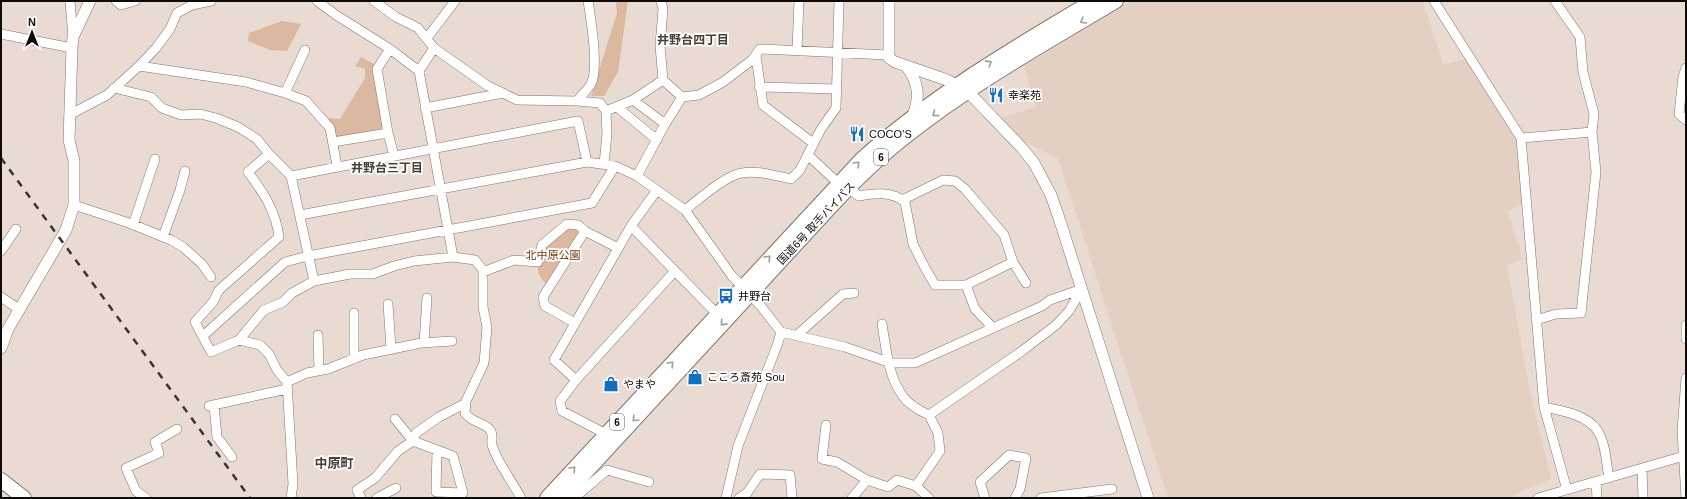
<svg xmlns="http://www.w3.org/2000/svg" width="1687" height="499" font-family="Arial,'Noto Sans JP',sans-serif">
<rect width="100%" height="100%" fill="#e9dbd2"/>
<!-- built -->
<path fill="#e4d0c2" d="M 1132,1 L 1423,1 L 1443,64 L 1467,59 L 1516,137 L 1521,181 L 1522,204 L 1508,211 L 1522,259 L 1507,265 L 1530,392 L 1551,479 L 1513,495 L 1513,498 L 1168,498 L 1058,159 L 1025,142 L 1001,118 L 1036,107 L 1024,66 Z"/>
<!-- green -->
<path fill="#dbb8a0" d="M 616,1 L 628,1 L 618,72 L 604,96 L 591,96 L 617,13 Z
M 282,21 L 301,24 L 287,51 L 270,50 L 248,41 L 249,33 Z
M 361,57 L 374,64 L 385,130 L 335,137 L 314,117 L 340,119 L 365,78 L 365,69 L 355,66 Z
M 567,224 L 585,231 L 548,286 C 534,273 537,264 540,247 Z"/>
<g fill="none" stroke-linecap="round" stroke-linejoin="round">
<defs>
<path id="minor" d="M 70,1 L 73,37
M 116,1 L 121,5 L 135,1
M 317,1 L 336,15 L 390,49 L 419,71 L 453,257 L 475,260 L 483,270 L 483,307 L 487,327 L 484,363 L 466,401 L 465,413 C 472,423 484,422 490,430 C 494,435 491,440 492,445 C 498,464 512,481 521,498
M 374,1 L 396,17 L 418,28 L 434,48 L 488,86 L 517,100 L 577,101 L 600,103 L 606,111 L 607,134 L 604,164
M 661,1 L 663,9 L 660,46 L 663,80 L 682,97
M 1434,1 L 1521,138 L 1544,407 L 1567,490
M 1,34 L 72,48
M 427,38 L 455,1
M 390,49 L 377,69 L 388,133 L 394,156
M 797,50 L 799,1
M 756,56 L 763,105 L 813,143
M 139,66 L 246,82 L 285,93 L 306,101 L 330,128 L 337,166
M 1686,68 L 1683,77 L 1679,114 L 1686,120
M 419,71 L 434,48
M 759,87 L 837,89
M 114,88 L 151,97 L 162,108 L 181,115 L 200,114 L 216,118 L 238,127 L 257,139 L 269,154 L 291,176 L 314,281 L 292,293 L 283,302 L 264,310 L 239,340
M 285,93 L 305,50
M 633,100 L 665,124
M 577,101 C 582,95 587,90 591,84 C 599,69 591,19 588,1
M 617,107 L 657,140
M 425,108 L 503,93
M 606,111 L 633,100 L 663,80
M 69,115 L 107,95 L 139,66 L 156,48 L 170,29 L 177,13 L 192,5 L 211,1
M 1521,138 L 1592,132 L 1594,114 L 1583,72 L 1580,37 L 1555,1
M 333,142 L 388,133
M 269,154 L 248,172 C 263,192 276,211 279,237 L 219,290 L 213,302 L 195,322 L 211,352 L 239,340 L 260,345 L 269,354 L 277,370 L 287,382 L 293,484 L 291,498
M 808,155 L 838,183
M 291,176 L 578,121 L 587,162
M 637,176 L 665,124 L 682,97 L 699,95 L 723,82 L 752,60 L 760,49 L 888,55
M 848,188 L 859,196 C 874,193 892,191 905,202 L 913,244 L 924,266 L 935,285 L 966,285 L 975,309 L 993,328
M 657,190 L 631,226 L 554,360 L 576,380 L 674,272
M 902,200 L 943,180 L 955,181 L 965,189 L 1004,235 L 1013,262 L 966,285
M 74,205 L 129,223 L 171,240 L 183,247 L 202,264 L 211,277
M 685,210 C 698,200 726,175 742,173 C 758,170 775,176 791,179 L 800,170 L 821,129 L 836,108 L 839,1
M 300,215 L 587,162 L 615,166 L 637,176 L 685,210 L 732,276 L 760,305 L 781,332 L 845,347 L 891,363 L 915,363 L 1042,306 L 1050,300 L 1082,289
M 133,225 L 155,159
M 631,226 L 717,314
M 163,237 L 180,190 L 185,171
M 1,251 L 16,229
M 1013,262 L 1026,283
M 483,272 L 514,260 L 538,262 L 542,245 L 567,224 L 578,225 L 585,231
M 314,281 L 350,274 L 373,274 L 394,266 L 414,261 L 453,257
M 1,297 L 20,310
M 388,304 L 391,348
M 354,313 L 354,359
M 1536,320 L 1556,314 L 1581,313 L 1596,172 L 1592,132
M 575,323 L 545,306 L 543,297 L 585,231 L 618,248
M 882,324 C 886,348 888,375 902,395 C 908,404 920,411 929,415
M 1686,325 L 1686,339
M 318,335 L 319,370
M 797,335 L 843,294 L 854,293
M 203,336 L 285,262 L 308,256 L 592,203 L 615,166
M 424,343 L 427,298
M 576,380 L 560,401 L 562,411 L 606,434
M 287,382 L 307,373 L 328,369 L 363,355 L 421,343 L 452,341
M 214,405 L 217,437 L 232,457
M 209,406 L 287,389
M 1544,407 C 1561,411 1586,414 1597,430 C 1606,443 1606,463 1609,478
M 395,419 L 413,441 L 416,433 L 439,417 L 466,403
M 826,425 L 822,459 L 837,462 L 867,480
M 1642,469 L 1643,498
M 1596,482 L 1597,498
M 916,486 L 929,498
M 146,498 L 136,491 L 126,468 L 159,453 L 155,442 L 177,429
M 361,498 L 357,490 L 375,478 L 398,451 L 413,441 L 453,456 L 463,493 L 436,492 L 437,450
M 377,498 L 396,488
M 574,498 L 607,470 L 649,482
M 726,498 L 738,446 L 778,343 L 781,332
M 739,498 L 747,493 L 760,474 L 790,475 L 792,498
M 852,498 L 867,480 L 888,487 L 897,480 L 916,486 L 940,451 L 938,433 L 929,415 L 1022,351 L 1056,325 L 1069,311 L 1082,289
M 985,498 L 980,482 L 1009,455 L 1026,458 L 1020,489 L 1015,498
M 1041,498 L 1112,489
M 1538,498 L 1684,456 L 1686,453
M 1686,498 L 1682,431 L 1686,378"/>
<path id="tertiary" d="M 889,1 L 889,58 L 895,62 L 947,80 L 967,91 L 974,98 L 1021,147 L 1034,163 L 1051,195 L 1060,221 L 1148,498
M 906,66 C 919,82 920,97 913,116
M 1,348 L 8,329 L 66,230 L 74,205 L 74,161 L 69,140 L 72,48 L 73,37 L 90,1"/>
<path id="trunk" d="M 1,480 L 24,498
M 547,498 L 862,159 C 932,96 1012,49 1093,1
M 562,498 L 834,203 C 856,180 879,157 905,137 C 970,85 1044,44 1116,1"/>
</defs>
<!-- minor casing -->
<use href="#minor" stroke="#80746c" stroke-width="10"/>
<!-- tertiary casing -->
<use href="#tertiary" stroke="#80746c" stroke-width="12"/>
<!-- trunk casing -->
<use href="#trunk" stroke="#80746c" stroke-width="16"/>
<!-- minor -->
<use href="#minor" stroke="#fff" stroke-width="9"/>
<!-- tertiary -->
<use href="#tertiary" stroke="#fff" stroke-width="11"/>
<!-- trunk -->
<use href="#trunk" stroke="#fff" stroke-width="14"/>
<!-- rail -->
<path stroke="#3a3431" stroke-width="2.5" stroke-dasharray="7 7" stroke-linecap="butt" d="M 1,158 L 250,498"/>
</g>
<!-- one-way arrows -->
<defs><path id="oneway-chevron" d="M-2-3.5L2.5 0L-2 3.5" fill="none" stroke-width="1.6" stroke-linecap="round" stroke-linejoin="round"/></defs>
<g stroke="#9f9d9c">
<use href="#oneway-chevron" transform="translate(1083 21) rotate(149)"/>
<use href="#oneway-chevron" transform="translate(989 63) rotate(-32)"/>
<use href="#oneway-chevron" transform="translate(935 114) rotate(144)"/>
<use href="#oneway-chevron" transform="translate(857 164) rotate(-45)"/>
<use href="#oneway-chevron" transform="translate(768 258) rotate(-47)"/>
<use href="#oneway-chevron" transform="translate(723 323) rotate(132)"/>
<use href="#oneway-chevron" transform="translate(671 364) rotate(-47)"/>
<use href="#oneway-chevron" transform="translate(635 419) rotate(133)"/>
<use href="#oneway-chevron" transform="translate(573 469) rotate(-47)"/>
</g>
<!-- icons -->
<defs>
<symbol id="restaurant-bare" viewBox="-9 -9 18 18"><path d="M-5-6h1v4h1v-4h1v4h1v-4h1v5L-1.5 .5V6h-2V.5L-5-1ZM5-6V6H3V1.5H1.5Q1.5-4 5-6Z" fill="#156ebb" stroke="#fff" stroke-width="2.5" paint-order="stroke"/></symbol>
<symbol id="bus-bare" viewBox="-9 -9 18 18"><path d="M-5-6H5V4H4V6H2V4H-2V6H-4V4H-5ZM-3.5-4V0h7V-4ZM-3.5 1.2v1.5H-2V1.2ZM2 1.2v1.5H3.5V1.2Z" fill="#156ebb" stroke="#fff" stroke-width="2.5" paint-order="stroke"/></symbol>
<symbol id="shop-bare" viewBox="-9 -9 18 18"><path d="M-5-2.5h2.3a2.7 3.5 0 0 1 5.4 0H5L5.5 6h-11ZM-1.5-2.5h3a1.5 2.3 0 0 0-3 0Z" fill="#156ebb" stroke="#fff" stroke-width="2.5" paint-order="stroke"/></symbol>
</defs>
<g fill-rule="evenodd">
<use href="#restaurant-bare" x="985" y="84" width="22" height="22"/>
<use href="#restaurant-bare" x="846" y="123" width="22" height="22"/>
<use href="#bus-bare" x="715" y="285" width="22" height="22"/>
<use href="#shop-bare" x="684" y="366" width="22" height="22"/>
<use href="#shop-bare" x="600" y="373" width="22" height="22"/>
</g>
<g text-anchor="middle" stroke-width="3.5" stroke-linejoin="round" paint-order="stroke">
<!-- shield labels -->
<g fill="#fff" stroke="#565452" stroke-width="1">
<rect x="874" y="149" width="14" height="16" rx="3"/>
<rect x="610" y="414" width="14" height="16" rx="3"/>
</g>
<g font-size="10" font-weight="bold" fill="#0e0a08">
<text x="881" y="161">6</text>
<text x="617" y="426">6</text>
</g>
<!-- poi labels -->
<g font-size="11" fill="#0e0a08" stroke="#fff" text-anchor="start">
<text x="1008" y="99">幸楽苑</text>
<text x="869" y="138">COCO’S</text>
<text x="738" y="300">井野台</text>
<text x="707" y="381">こころ斎苑 Sou</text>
<text x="623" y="388">やまや</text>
</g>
<!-- street labels -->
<g font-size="11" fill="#0e0a08" stroke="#fff">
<text transform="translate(816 223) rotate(-47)" y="4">国道6号 取手バイパス</text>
</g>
<!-- park labels -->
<g font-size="11" fill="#6c3908" stroke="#fff">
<text x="553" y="259">北中原公園</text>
</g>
<!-- neighbourhood labels -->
<g font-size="12" font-weight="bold" fill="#4a3f37" stroke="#fff">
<text x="693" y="44">井野台四丁目</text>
<text x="387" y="172">井野台三丁目</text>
</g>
<!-- quarter labels -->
<g font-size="13" font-weight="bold" fill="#4a3f37" stroke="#fff">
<text x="334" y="468">中原町</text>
</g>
</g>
<!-- border -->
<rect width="1687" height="499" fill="none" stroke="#0e0a08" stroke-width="4"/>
<!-- north arrow -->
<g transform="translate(32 32)" stroke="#ffffff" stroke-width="3" paint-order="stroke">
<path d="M0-3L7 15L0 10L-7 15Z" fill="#0e0a08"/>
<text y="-6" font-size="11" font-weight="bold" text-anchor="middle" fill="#0e0a08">N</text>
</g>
</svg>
